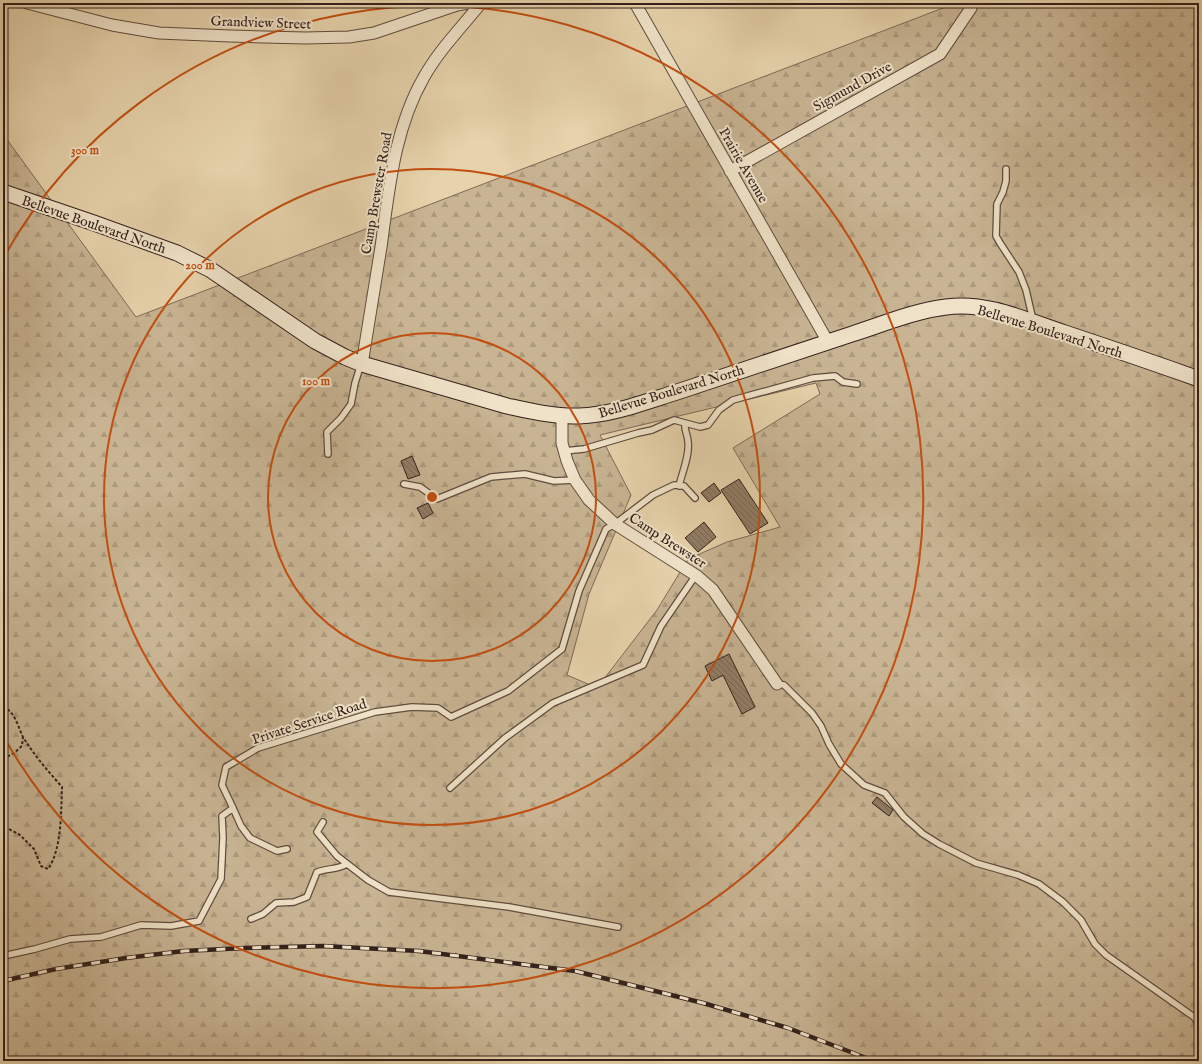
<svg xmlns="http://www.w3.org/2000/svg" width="1202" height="1064" font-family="'IM FELL English',serif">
<defs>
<pattern id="forest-firs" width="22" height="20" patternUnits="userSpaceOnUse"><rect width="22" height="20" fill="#c8b493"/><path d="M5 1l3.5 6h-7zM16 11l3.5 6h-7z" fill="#ac9a7e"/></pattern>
<pattern id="building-back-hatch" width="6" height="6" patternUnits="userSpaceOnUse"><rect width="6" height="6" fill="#917d66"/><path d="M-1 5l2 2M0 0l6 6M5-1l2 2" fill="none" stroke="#776653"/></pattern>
</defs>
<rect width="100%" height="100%" fill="#e6d2ab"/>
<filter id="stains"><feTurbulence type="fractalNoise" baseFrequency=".005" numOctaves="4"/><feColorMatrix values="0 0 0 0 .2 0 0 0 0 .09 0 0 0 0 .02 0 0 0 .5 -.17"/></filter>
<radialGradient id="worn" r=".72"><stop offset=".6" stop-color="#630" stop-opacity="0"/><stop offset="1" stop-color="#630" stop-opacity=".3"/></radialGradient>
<!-- forest -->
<path fill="url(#forest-firs)" stroke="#7e6a57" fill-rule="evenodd" d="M 956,3 L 1199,3 L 1199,1061 L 3,1061 L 3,134 L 136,317 ZM 816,383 L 820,394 L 733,448 L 780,527 L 727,542 L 688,559 L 657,610 L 597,688 L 567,675 L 589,594 L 631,495 L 600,435 Z"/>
<!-- building -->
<path fill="url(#building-back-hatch)" stroke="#34211b" d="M 412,456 L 420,475 L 408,479 L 401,461 Z
M 739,479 L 768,523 L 750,534 L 721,490 Z
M 714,483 L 721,493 L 709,502 L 701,493 Z
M 428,503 L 433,513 L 423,519 L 417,508 Z
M 704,522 L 716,537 L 698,552 L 685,538 Z
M 729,654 L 755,707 L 742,714 L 723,675 L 712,681 L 705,666 Z
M 877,797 L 893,810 L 889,816 L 872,803 Z"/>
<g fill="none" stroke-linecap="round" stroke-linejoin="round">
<defs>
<path id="service" d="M 1006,169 L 1006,181 L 1003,192 L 997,204 L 996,236 L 1000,243 L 1019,272 L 1026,290 L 1033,320
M 564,451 L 584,449 L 638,433 L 652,430 L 674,420 L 700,427 L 708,425 L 719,410 L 733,400 L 813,378 L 835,376 L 843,382 L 857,384
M 328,454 L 327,432 L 341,418 L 351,404 L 355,383 L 361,364
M 404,484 L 420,487 L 437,499 L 491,477 L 525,474 L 554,481 L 575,480
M 679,486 C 682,473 690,455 688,442 C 688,435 684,431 685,423
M 777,684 L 784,685 L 812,713 L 821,726 L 829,744 L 841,764 L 864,785 L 885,793 L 904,817 L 923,834 L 939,844 L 976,863 L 1018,875 L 1039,884 L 1063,902 L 1081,920 L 1095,944 L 1106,955 L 1194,1017 L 1199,1024
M 450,788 L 505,738 L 553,703 L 643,665 L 661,626 L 696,575
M 233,808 L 241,826 L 250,838 L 277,851 L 287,849
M 323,822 L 317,832 L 337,856 L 368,880 L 389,892 L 509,907 L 618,927
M 251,919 L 263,914 L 276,903 L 294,902 L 307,897 L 317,872 C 328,868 337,870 347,864
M 3,956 L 35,949 L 70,939 L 101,937 L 141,925 L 171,926 L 199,921 L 221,879 L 223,838 L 222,816 L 233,808 L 222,785 L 226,767 L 258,748 L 375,712 L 412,707 L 438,708 L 451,717 L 508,691 L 562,649 L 579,591 L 606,529 L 615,524 L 653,495 L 674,485 L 684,486 L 695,498"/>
<path id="minor" d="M 27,3 L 112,25 L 159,33 L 230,36 L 305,38 L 349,37 L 374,33 L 457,5 L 469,3
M 635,3 L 828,342
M 730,171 L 940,54 L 971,8
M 362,364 C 368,325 375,286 381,247 C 389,190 394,129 424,77 C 439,50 462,27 481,3
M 562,416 L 562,443 L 567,461 L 575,480 L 589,500 L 615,524 L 697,576 L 713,590 L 777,684"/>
<path id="secondary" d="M 3,192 L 94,223 L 177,253 L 211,270 L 315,341 L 345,357 L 362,364 L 507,406 C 530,411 555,417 579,416 C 612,415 645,402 677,392 C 736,373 794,353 852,334 C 883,324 914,311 946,307 C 987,301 1028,321 1065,333 C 1110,348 1154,363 1199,379"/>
</defs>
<!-- service casing -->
<use href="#service" stroke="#604d3f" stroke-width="8"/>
<!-- minor casing -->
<use href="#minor" stroke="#604d3f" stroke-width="13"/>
<!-- secondary casing -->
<use href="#secondary" stroke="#34211b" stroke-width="17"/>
<!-- path -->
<path stroke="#34211b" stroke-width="2" stroke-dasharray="3 2" stroke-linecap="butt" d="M 3,707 C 15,711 18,727 23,737 C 34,755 48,771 62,787 C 61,811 62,849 48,869 L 41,866 L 34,849 L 20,835 L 7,828 L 3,822
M 3,759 L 14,753 L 22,746 L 23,737"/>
<!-- service -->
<use href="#service" stroke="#efe2c8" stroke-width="5.5"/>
<!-- minor -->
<use href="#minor" stroke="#efe2c8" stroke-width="11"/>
<!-- secondary -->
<use href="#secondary" stroke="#efe2c8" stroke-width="15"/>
<defs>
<path id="rail" d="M 3,981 L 56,969 L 126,958 L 184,951 L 245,948 L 323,946 L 419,951 L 575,971 L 703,1003 L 788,1028 L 874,1061"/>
</defs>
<!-- rail casing -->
<use href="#rail" stroke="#34211b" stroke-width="4.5"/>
<!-- rail -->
<use href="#rail" stroke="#efe2c8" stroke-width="3" stroke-dasharray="9" stroke-linecap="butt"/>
</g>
<!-- distance rings -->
<g fill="none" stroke="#c44e0f" stroke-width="2">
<circle cx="432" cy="497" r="164"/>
<circle cx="432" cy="497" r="328"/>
<path d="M5 255A491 491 0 1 1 5 739"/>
</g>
<g text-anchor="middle" stroke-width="4" stroke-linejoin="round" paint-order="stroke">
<!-- street labels -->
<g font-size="14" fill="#34211b" stroke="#efe2c8">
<text transform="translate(261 22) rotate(2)" y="5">Grandview Street</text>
<text transform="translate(852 86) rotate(-29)" y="5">Sigmund Drive</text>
<text transform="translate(744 165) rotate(60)" y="5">Prairie Avenue</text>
<text transform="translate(376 193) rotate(-80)" y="5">Camp Brewster Road</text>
<text transform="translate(94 224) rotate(19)" y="5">Bellevue Boulevard North</text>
<text transform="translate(1050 331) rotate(17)" y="5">Bellevue Boulevard North</text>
<text transform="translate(671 391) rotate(-17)" y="5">Bellevue Boulevard North</text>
<text transform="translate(668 540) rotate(33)" y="5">Camp Brewster</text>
<text transform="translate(309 721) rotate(-18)" y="5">Private Service Road</text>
</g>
</g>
<circle cx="432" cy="497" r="6" fill="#c44e0f" stroke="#efe2c8" stroke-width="2"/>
<g font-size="12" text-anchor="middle" font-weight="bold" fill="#c44e0f" stroke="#efe2c8" stroke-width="4" stroke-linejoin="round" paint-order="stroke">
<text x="85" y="154">300 m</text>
<text x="200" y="269">200 m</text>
<text x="316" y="385">100 m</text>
</g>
<!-- margin -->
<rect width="1202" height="1064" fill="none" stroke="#e6d2ab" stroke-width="16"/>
<rect x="4" y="4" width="1194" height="1056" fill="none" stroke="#34211b" stroke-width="2"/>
<rect x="8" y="8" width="1186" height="1048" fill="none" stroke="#34211b"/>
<rect width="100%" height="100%" filter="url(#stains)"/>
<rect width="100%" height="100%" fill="url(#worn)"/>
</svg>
